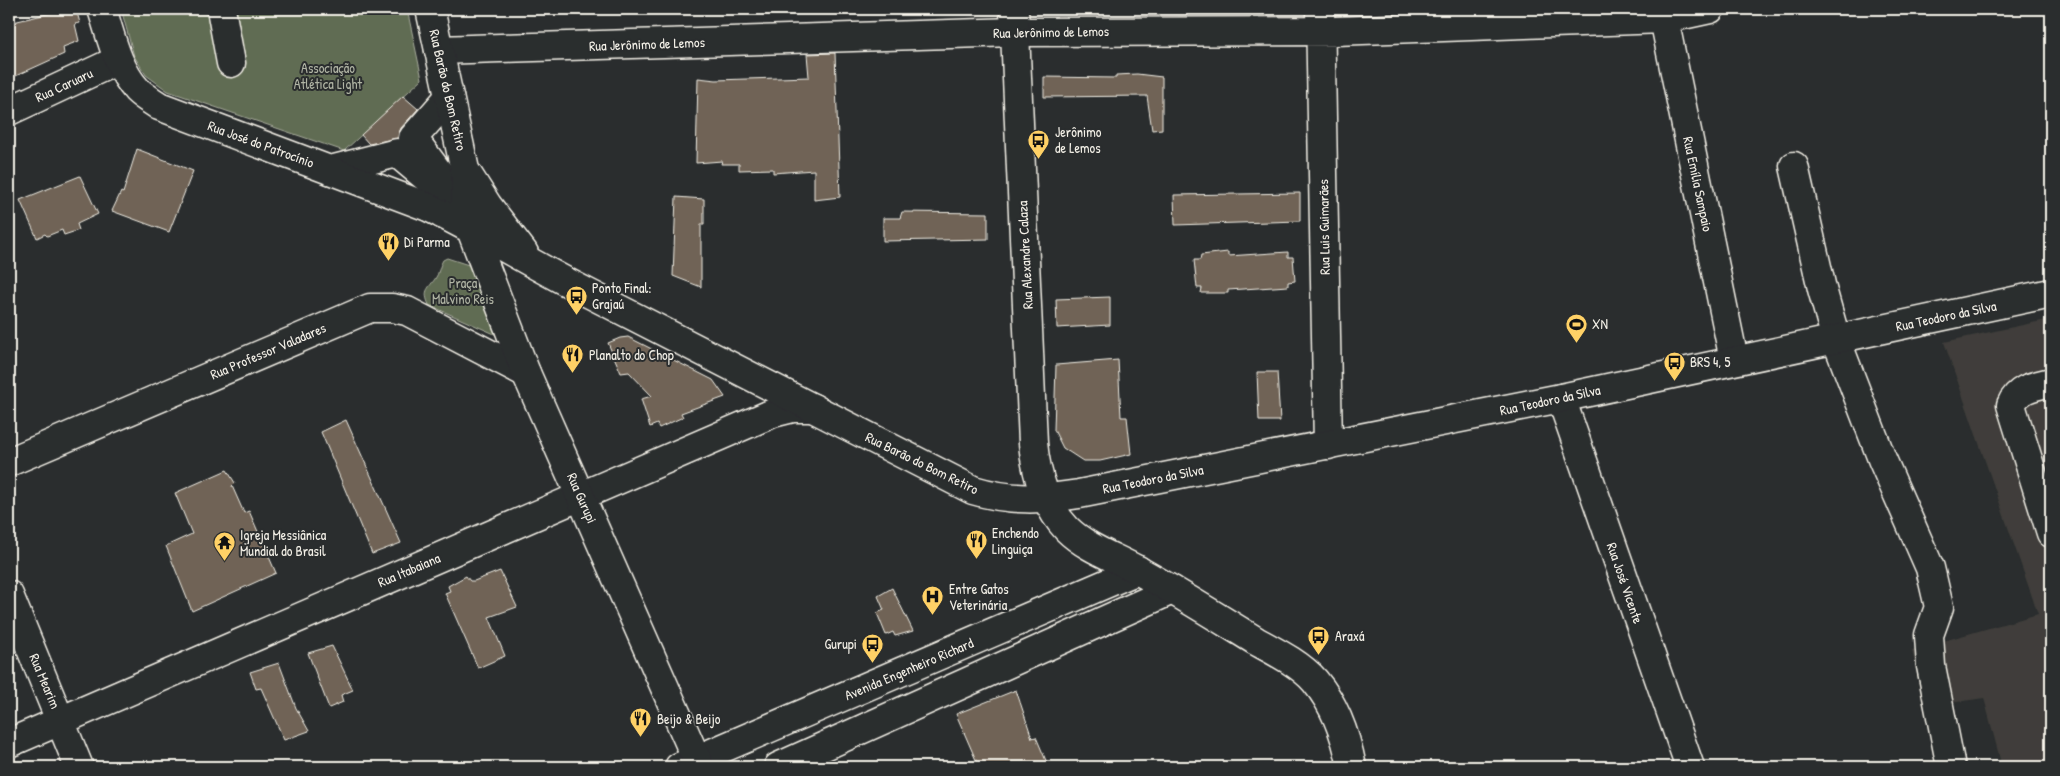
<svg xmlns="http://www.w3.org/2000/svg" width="2060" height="776" font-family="'Patrick Hand',sans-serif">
<rect width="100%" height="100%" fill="#2a2d2e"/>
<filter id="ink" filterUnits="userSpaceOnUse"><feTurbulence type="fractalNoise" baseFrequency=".02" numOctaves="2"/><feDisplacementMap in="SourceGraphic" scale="10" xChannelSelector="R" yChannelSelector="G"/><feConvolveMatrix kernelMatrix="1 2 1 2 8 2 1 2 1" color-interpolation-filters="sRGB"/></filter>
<g filter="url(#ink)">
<!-- built -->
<path fill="#3f3e3a" d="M 2051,319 L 2051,767 L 2002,767 L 1984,698 L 1923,707 L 1912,650 L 2038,614 L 1944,342 Z"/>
<!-- green -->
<path fill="#606c53" stroke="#aaae9e" d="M 121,9 L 407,9 L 422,79 L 344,151 L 168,91 L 146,75 L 134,56 Z
M 447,258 L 484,270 L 508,340 L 429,305 C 423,291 427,290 435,279 C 439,274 439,266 443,260 Z"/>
<!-- building -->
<path fill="#706456" stroke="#f4f1e8" d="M 68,9 L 76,9 L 80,23 L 75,24 L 79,41 L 63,47 L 64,54 L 9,79 L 9,23 Z
M 835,53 L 840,197 L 814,200 L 814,170 L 773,173 L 773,169 L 739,170 L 739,164 L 721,164 L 722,161 L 696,163 L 698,78 L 716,80 L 809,77 L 807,54 Z
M 1137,74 L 1162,77 L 1162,129 L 1152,130 L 1147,96 L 1044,97 L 1044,77 L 1116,78 L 1116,75 Z
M 403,96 L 418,109 L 401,128 L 398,138 L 369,144 L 361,135 Z
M 137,149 L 193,171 L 169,232 L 112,211 L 121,192 L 123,193 Z
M 80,176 L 98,214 L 77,224 L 79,230 L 64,235 L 62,230 L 47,236 L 45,234 L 37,238 L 20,200 Z
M 1300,193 L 1300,221 L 1175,225 L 1174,195 Z
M 676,197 L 704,199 L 704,224 L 701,224 L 701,287 L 673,276 Z
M 902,212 L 988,213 L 988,239 L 883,241 L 883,218 L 900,218 Z
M 1228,252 L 1228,256 L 1288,252 L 1288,257 L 1293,257 L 1295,281 L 1288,282 L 1288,286 L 1228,290 L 1228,293 L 1201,293 L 1202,288 L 1197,288 L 1194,260 L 1200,260 L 1201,255 Z
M 1110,297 L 1110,325 L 1057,328 L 1056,299 Z
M 628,337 L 713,380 L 725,397 L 681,413 L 683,417 L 659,428 L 657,424 L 650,427 L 641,399 L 652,396 L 629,372 L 621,373 L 608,343 L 620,338 Z
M 1118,360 L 1121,417 L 1127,417 L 1131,454 L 1100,461 L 1083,461 L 1063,448 L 1054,430 L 1056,365 Z
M 1257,372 L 1277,372 L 1280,421 L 1259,421 Z
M 346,420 L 401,543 L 372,554 L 321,432 Z
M 227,470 L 235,483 L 232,486 L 244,513 L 249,511 L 276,573 L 192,611 L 166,546 L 192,534 L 175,493 Z
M 500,571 L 517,607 L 489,617 L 505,656 L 478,668 L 445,593 L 450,591 L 448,586 L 466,576 L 470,581 L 474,581 Z
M 892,588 L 913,631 L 895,636 L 893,632 L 886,635 L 877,613 L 884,610 L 878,596 Z
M 332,646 L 353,690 L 341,695 L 343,702 L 329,708 L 308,653 Z
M 279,663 L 296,708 L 309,731 L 284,740 L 261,688 L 256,689 L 250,672 Z
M 1016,690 L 1032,738 L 1036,737 L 1047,763 L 1037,767 L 979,767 L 956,714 Z"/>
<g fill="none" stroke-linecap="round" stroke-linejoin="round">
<defs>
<path id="minor" d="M 221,9 L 231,63
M 1320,9 L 1328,445
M 1662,9 L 1734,360
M 439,50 L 1015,32 L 1335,31 L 1664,19 L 1710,9
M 9,111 L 118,60
M 1794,166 L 1822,289 L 1836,339 L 1882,459 L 1930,568 L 1939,607 L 1929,635 L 1931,666 L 1951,767
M 330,170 L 397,153 L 440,189 L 442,214
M 442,177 L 413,138 L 449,97
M 2051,382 C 2034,386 2018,388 2011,405 L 2051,533
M 1561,398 L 1690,767
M 9,462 L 370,308 L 392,308 L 407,311 L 526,373
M 9,595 L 79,767
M 9,743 L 773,413 L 793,408 L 813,408
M 679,767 L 1138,570
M 778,767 L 1172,590"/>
<path id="major" d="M 102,9 C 111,36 117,68 137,90 C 143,96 152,101 159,106 L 428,207 C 482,233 534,266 588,293 L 973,490 C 1009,501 1042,500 1079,494 L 1561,398 L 2051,293
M 430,9 L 465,170 L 466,203 L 470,227 L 526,373 L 700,767
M 1014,9 L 1033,443 C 1036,473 1045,506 1067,529 C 1086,548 1116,558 1139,571 C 1179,593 1217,617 1256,641 C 1276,652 1300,664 1315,681 C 1336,706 1346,736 1352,767
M 465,170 L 488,206 L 524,253"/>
</defs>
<!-- minor casing -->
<use href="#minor" stroke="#f4f1e8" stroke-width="31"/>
<!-- major casing -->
<use href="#major" stroke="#f4f1e8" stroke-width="31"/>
<!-- minor -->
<use href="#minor" stroke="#2a2d2e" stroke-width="28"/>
<!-- major -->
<use href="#major" stroke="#2a2d2e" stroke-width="28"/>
</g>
</g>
<!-- icons -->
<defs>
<symbol id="bus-pin" viewBox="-11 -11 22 30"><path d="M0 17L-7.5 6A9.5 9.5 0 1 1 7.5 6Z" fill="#ffd166" stroke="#2a2d2e"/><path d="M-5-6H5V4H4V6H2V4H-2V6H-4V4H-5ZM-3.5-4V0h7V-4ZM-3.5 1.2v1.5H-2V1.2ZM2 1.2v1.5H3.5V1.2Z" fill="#111"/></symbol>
<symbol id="restaurant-pin" viewBox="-11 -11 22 30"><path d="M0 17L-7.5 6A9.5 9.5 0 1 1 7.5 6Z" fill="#ffd166" stroke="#2a2d2e"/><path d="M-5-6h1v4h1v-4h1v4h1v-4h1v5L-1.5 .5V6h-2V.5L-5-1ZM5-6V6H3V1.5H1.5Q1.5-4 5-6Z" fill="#111"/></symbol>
<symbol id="stadium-pin" viewBox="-11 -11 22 30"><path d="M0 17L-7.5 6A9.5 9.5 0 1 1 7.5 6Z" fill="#ffd166" stroke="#2a2d2e"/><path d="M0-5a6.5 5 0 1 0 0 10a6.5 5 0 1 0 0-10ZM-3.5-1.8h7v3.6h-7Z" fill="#111"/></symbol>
<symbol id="temple-pin" viewBox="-11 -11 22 30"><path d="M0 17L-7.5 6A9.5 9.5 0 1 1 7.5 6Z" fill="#ffd166" stroke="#2a2d2e"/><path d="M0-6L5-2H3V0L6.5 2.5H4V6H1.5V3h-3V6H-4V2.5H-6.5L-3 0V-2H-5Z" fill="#111"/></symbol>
<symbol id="hospital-pin" viewBox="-11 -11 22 30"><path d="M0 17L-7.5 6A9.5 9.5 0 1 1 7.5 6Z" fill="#ffd166" stroke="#2a2d2e"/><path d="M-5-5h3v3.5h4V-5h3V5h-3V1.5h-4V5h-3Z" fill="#111"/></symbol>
</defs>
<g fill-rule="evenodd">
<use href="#bus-pin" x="1026" y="128" width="25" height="34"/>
<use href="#restaurant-pin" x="376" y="230" width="25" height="34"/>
<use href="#bus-pin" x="564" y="284" width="25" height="34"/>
<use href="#stadium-pin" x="1564" y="312" width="25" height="34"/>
<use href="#restaurant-pin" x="560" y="342" width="25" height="34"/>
<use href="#bus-pin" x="1662" y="350" width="25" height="34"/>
<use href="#restaurant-pin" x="964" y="528" width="25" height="34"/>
<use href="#temple-pin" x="212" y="530" width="25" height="34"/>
<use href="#hospital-pin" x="920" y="584" width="25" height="34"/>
<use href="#bus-pin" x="1306" y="624" width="25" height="34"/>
<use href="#bus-pin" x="860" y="632" width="25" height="34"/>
<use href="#restaurant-pin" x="628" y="706" width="25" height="34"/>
</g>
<g text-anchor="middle" stroke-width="4" stroke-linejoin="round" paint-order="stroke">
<!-- street labels -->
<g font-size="14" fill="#f4f1e8" stroke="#2a2d2e">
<text transform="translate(1051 32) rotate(-1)" y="5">Rua Jerônimo de Lemos</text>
<text transform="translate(647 44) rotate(-2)" y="5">Rua Jerônimo de Lemos</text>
<text transform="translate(64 85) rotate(-25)" y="5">Rua Caruaru</text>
<text transform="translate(448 90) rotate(77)" y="5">Rua Barão do Bom Retiro</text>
<text transform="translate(261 144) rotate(20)" y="5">Rua José do Patrocínio</text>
<text transform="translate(1698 184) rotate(78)" y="5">Rua Emília Sampaio</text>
<text transform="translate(1324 227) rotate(-91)" y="5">Rua Luis Guimarães</text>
<text transform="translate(1025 255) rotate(-93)" y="5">Rua Alexandre Calaza</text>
<text transform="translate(1946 316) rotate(-12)" y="5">Rua Teodoro da Silva</text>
<text transform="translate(268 351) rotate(-23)" y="5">Rua Professor Valadares</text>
<text transform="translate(1550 400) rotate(-12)" y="5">Rua Teodoro da Silva</text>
<text transform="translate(922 463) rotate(26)" y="5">Rua Barão do Bom Retiro</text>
<text transform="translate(1153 479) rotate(-11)" y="5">Rua Teodoro da Silva</text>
<text transform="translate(582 498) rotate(66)" y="5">Rua Gurupi</text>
<text transform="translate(409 570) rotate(-23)" y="5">Rua Itabaiana</text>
<text transform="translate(1625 583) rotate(71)" y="5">Rua José Vicente</text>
<text transform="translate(909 669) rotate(-23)" y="5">Avenida Engenheiro Richard</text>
<text transform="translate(45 681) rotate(67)" y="5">Rua Mearim</text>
</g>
<!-- park labels -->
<g font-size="14" fill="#b1b5a5" stroke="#2a2d2e">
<text x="328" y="73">Associação<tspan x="328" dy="16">Atlética Light</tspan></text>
<text x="463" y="288">Praça<tspan x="463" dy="16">Malvino Reis</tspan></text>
</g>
<!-- poi labels -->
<g font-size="14" fill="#f4f1e8" stroke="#2a2d2e" text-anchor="start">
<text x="1055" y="137">Jerônimo<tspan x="1055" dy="16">de Lemos</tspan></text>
<text x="404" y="247">Di Parma</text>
<text x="592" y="293">Ponto Final:<tspan x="592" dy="16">Grajaú</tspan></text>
<text x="1592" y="329">XN</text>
<text x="589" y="360">Planalto do Chop</text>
<text x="1690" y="367">BRS 4, 5</text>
<text x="992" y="538">Enchendo<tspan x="992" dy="16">Linguiça</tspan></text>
<text x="240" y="540">Igreja Messiânica<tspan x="240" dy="16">Mundial do Brasil</tspan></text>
<text x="949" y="594">Entre Gatos<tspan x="949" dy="16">Veterinária</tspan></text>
<text x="1335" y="641">Araxá</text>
<text x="857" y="649" text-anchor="end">Gurupi</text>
<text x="657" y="724">Beijo &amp; Beijo</text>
</g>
</g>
<!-- margin -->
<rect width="2060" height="776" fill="none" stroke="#2a2d2e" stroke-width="30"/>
<rect x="15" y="15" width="2030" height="746" fill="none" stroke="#f4f1e8" stroke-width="2" filter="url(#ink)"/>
</svg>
